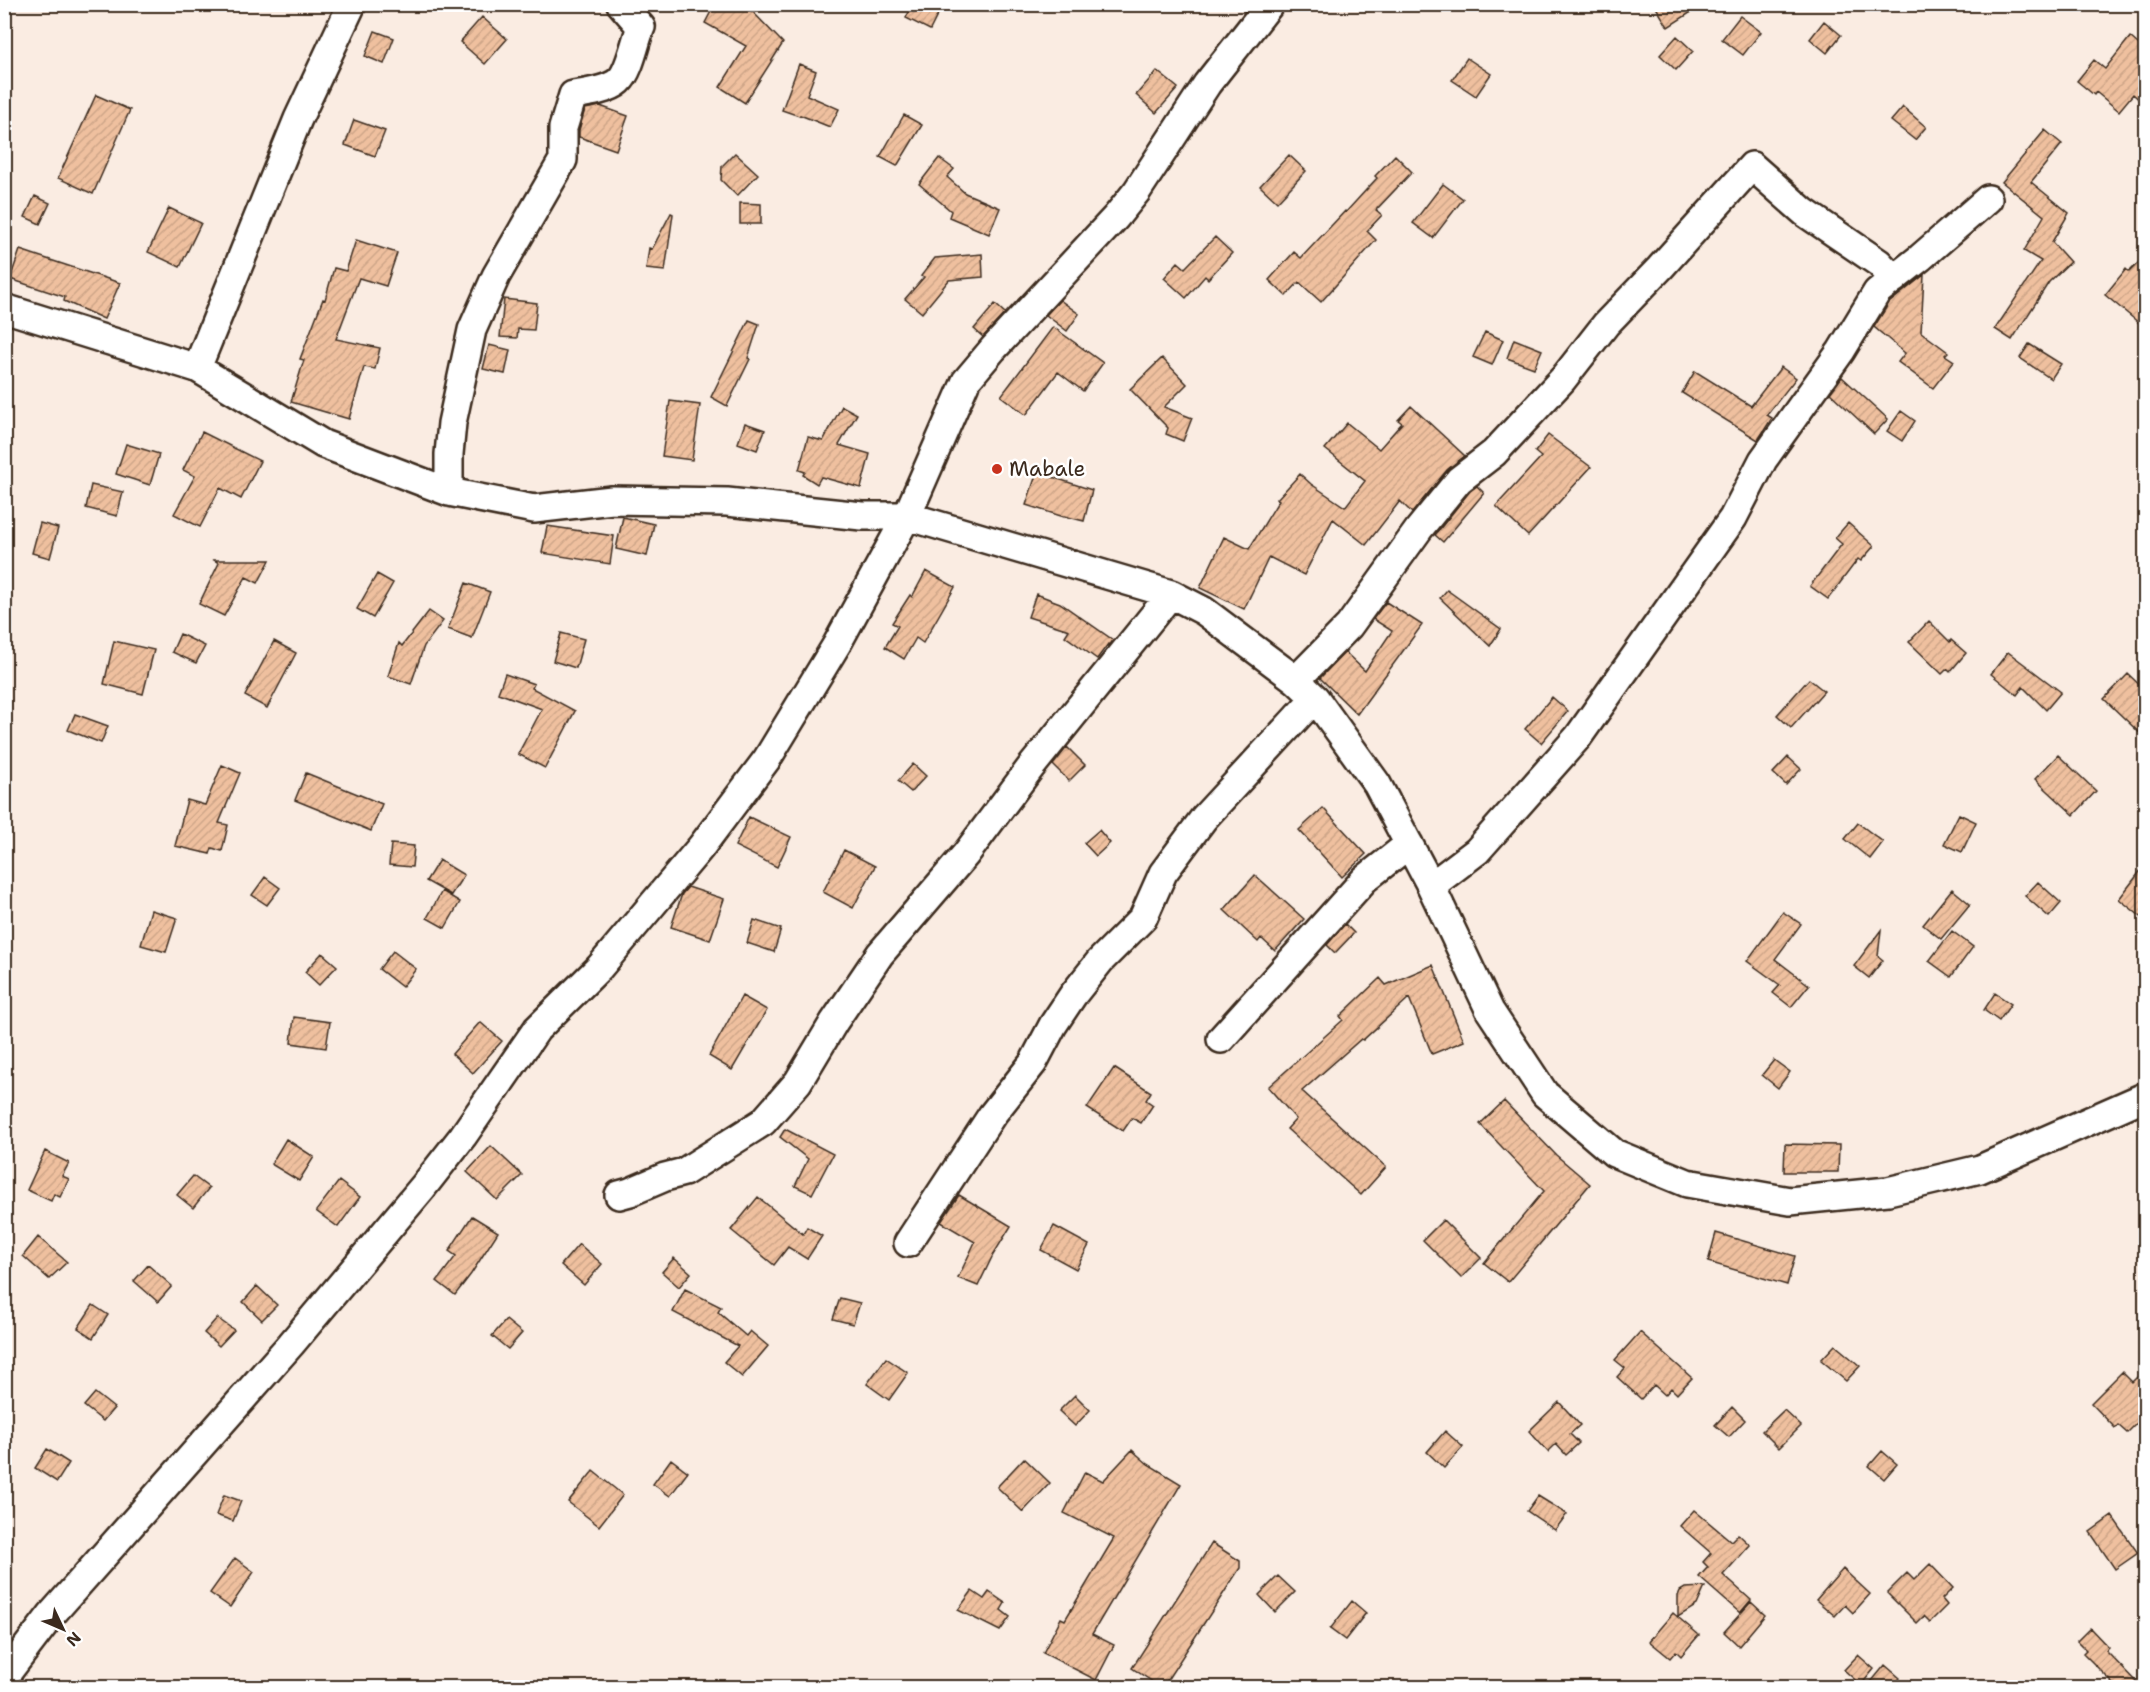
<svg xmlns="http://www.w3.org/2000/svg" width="2150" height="1692" font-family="'Shantell Sans',sans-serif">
<defs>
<pattern id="building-hatch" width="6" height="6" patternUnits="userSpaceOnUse" patternTransform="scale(1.5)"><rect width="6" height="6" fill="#efc09f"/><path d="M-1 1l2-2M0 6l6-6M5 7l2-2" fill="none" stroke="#cea588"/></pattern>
</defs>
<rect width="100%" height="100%" fill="#faece2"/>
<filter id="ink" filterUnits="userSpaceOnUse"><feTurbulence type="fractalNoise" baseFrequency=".0167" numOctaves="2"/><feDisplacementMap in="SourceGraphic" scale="12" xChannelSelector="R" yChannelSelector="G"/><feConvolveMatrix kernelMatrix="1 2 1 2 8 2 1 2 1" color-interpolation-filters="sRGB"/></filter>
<g filter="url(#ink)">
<!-- building -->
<path fill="url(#building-hatch)" stroke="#3b2a1e" stroke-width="1.5" d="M 715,4 L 738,4 L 752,11 L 783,43 L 745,103 L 720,87 L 746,46 L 705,23 Z
M 913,4 L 943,4 L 930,30 L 906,18 Z
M 1654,4 L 1704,4 L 1668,27 Z
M 1740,16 L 1761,32 L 1743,55 L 1722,39 Z
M 482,17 L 507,39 L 485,64 L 460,42 Z
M 1824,21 L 1841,35 L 1827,53 L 1810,39 Z
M 375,31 L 394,38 L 384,64 L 365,56 Z
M 1677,36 L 1693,51 L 1676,70 L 1660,55 Z
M 2130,37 L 2145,50 L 2145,105 L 2133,94 L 2119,111 L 2096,92 L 2094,95 L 2077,81 L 2094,60 L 2105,69 Z
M 1467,58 L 1491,74 L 1476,96 L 1452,80 Z
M 799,64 L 816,71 L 807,95 L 839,109 L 830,127 L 800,115 L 799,116 L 782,110 Z
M 1157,71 L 1178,88 L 1156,113 L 1136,95 Z
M 96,95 L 130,110 L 93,194 L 58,178 Z
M 600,106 L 628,116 L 616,150 L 579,137 L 579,130 L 585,109 Z
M 1903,107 L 1926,127 L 1915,140 L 1891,121 Z
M 904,115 L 922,125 L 897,166 L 880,157 Z
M 354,120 L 385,131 L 375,156 L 345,145 Z
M 2045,130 L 2062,144 L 2031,182 L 2069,213 L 2052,242 L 2070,262 L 2049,282 L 2012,340 L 1995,329 L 2041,261 L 2024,251 L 2044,216 L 2002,182 Z
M 735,153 L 758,174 L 737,196 L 721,180 L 722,166 Z
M 1289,155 L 1306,171 L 1277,202 L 1260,186 Z
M 1395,155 L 1412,172 L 1376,210 L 1382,215 L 1367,231 L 1376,240 L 1321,302 L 1299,282 L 1286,296 L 1269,280 L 1294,252 L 1301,258 L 1345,211 L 1346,212 L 1377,178 L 1375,176 Z
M 939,158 L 954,169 L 947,177 L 965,193 L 1000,208 L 989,234 L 949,217 L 951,211 L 919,184 Z
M 1443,184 L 1463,199 L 1433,238 L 1413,223 Z
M 35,196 L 50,203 L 40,224 L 25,217 Z
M 740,203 L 761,204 L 761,224 L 740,224 Z
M 169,208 L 201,223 L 180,267 L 148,252 Z
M 671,213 L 673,214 L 665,271 L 646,269 L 649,248 L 652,249 Z
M 1215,237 L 1232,253 L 1208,279 L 1205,276 L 1186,298 L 1164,278 L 1178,262 L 1185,268 Z
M 356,240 L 397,253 L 386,286 L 359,278 L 336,339 L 380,348 L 375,369 L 364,367 L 349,419 L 291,402 L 304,360 L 300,359 L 323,299 L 325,300 L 334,268 L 346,271 Z
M 20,250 L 120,283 L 104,319 L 64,301 L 65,297 L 10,279 Z
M 982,254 L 983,277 L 949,280 L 922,313 L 905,299 L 924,277 L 921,276 L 935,258 Z
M 2145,256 L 2145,328 L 2105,295 L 2126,269 L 2129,272 Z
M 1924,275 L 1921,332 L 1948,352 L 1945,355 L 1954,361 L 1933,388 L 1898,362 L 1905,353 L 1874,327 L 1889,303 Z
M 504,299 L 537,303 L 534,330 L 518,329 L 517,338 L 500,337 Z
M 1060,300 L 1079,314 L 1067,331 L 1046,315 Z
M 995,304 L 1005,313 L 983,337 L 974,329 Z
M 749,320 L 759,324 L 748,358 L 750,359 L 727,406 L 711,397 Z
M 1053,327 L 1103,363 L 1083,391 L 1058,372 L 1026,415 L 1001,396 Z
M 1485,332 L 1503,340 L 1492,365 L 1473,357 Z
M 1514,339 L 1542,350 L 1534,368 L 1507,358 Z
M 2029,344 L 2061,364 L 2051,379 L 2020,358 Z
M 489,345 L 510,350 L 505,374 L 483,369 Z
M 1162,358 L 1187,384 L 1164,407 L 1192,418 L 1183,441 L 1166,434 L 1168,428 L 1130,389 Z
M 1781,367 L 1796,378 L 1767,415 L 1772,418 L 1758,440 L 1682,393 L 1695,371 L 1751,406 Z
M 1842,377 L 1888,419 L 1874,434 L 1830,393 Z
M 670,401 L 700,405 L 692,460 L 662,456 Z
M 842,406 L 857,414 L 839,445 L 870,454 L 861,488 L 821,477 L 817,484 L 803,475 L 805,472 L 799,470 L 808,437 L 823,441 Z
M 1411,406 L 1465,456 L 1447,470 L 1412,513 L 1400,501 L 1366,545 L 1333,519 L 1304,575 L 1269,557 L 1244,609 L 1200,588 L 1224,537 L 1249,549 L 1279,500 L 1277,499 L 1300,474 L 1311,484 L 1345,507 L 1365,481 L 1325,449 L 1347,423 L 1379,449 L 1402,423 L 1398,420 Z
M 1901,411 L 1915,421 L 1902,441 L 1887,431 Z
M 745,423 L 765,430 L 757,450 L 738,443 Z
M 202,432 L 260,461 L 241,499 L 220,488 L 200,527 L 174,514 L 195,476 L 183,470 Z
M 1548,435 L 1591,467 L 1528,536 L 1496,506 L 1541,457 L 1535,452 Z
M 126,444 L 159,454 L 150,485 L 116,474 Z
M 1037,472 L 1092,490 L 1084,521 L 1064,516 L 1064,517 L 1026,505 Z
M 91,485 L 123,492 L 117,516 L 86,508 Z
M 1477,486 L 1484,493 L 1443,542 L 1435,535 L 1470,491 Z
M 623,517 L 654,524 L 647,556 L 616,549 Z
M 40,523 L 58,528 L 50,558 L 32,553 Z
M 1848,523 L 1874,546 L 1861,561 L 1858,559 L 1828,599 L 1810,586 L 1842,544 L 1835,538 Z
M 547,526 L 614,536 L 610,564 L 542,553 Z
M 214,560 L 270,560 L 258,583 L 246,577 L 224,616 L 199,604 L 219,563 Z
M 926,571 L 955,587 L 923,643 L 916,638 L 904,659 L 885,647 L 898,626 L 892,623 L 910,595 L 912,597 Z
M 377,574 L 393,583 L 373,618 L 357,609 Z
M 466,583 L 490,592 L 472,638 L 448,629 Z
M 1447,590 L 1501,629 L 1490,646 L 1440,598 Z
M 1036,594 L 1060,603 L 1113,640 L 1110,645 L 1108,644 L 1097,659 L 1065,636 L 1069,630 L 1028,617 Z
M 1386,602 L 1422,625 L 1357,714 L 1320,678 L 1345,652 L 1365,671 L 1392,631 L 1373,619 Z
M 429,611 L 443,621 L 424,646 L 411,684 L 388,676 L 399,643 L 402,646 Z
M 1929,621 L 1950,642 L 1951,640 L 1966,653 L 1950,672 L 1947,669 L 1942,674 L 1909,642 Z
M 561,633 L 584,639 L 576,668 L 553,661 Z
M 180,634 L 205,646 L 196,663 L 172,652 Z
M 114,641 L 154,650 L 143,694 L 104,684 Z
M 274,641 L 296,653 L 267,708 L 245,696 Z
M 2008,652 L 2061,692 L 2046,710 L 2023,687 L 2017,695 L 1991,674 Z
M 505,674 L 534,684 L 532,688 L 575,711 L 545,768 L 518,754 L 542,709 L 498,693 Z
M 2128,674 L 2145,690 L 2145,738 L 2104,699 Z
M 1809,679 L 1824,691 L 1791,728 L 1777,715 Z
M 1552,697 L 1568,711 L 1541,743 L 1525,729 Z
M 75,714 L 108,726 L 101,743 L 68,730 Z
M 1067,747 L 1085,765 L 1069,781 L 1053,765 Z
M 2058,755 L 2096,791 L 2074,815 L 2035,779 Z
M 1788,757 L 1801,769 L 1786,785 L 1773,773 Z
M 913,764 L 926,776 L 911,792 L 898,781 Z
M 222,765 L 240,773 L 219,823 L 228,825 L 222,851 L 212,848 L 210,854 L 175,846 L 187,800 L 205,805 Z
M 306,773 L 382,804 L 371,831 L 295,800 Z
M 1323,808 L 1366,854 L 1342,877 L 1299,830 Z
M 1959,814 L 1976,822 L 1962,852 L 1944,844 Z
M 749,817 L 791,837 L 777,867 L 735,846 Z
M 1858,823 L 1883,842 L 1870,859 L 1845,839 Z
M 1099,830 L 1110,843 L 1096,856 L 1084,843 Z
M 391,844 L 414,846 L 412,867 L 389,865 Z
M 844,850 L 875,866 L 853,908 L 823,892 Z
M 439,860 L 464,875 L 451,895 L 426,881 Z
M 2145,865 L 2145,920 L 2119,899 Z
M 1255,875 L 1304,919 L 1275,951 L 1261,938 L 1258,942 L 1224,910 Z
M 265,877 L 280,888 L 267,905 L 252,895 Z
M 2038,882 L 2061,903 L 2049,917 L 2025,896 Z
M 688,887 L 724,899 L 710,940 L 671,927 L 682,894 Z
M 1952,889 L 1970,904 L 1941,939 L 1923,925 Z
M 442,891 L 460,902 L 445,928 L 427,918 Z
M 151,910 L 177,918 L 166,952 L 141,945 Z
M 1783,912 L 1801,924 L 1775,959 L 1809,985 L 1791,1007 L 1773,993 L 1780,985 L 1747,961 Z
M 754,920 L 781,929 L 774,952 L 747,943 Z
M 1345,924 L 1354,933 L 1335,953 L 1327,945 Z
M 1881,930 L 1878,956 L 1883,960 L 1869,978 L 1854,966 Z
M 1952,931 L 1973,947 L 1951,977 L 1929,961 Z
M 393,951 L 416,969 L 402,987 L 379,969 Z
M 322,953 L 337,966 L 319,985 L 305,972 Z
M 1433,965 L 1464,1041 L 1432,1054 L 1409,998 L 1363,1040 L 1361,1039 L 1302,1091 L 1386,1167 L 1361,1195 L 1287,1129 L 1296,1119 L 1268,1087 L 1343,1020 L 1340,1016 L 1380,978 L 1386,985 Z
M 1995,993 L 2011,1004 L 1999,1021 L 1984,1010 Z
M 742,996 L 767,1010 L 732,1070 L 709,1056 Z
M 294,1017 L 330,1022 L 326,1048 L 291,1043 Z
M 480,1022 L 502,1041 L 473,1073 L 452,1054 Z
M 1774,1060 L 1790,1072 L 1778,1088 L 1762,1075 Z
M 1114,1068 L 1151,1092 L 1146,1100 L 1153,1105 L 1141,1123 L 1132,1118 L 1123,1131 L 1087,1108 Z
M 1504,1101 L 1556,1155 L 1590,1184 L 1508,1282 L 1484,1263 L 1544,1191 L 1480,1124 Z
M 785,1129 L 833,1154 L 812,1194 L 795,1186 L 808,1159 L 780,1137 Z
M 286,1139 L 314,1157 L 299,1181 L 271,1164 Z
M 1785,1144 L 1839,1145 L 1838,1172 L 1784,1172 Z
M 491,1146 L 522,1175 L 497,1200 L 467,1172 Z
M 45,1151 L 69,1163 L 62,1176 L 69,1179 L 60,1197 L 54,1194 L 51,1201 L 27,1190 Z
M 193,1176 L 209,1188 L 193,1208 L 177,1195 Z
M 339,1181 L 360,1197 L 338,1227 L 316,1211 Z
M 959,1195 L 1011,1226 L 993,1255 L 978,1286 L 958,1278 L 975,1242 L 941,1222 Z
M 758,1197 L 803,1234 L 807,1227 L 822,1236 L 807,1259 L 788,1247 L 774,1265 L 731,1230 Z
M 472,1216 L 498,1232 L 471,1274 L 455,1295 L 437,1281 L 456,1256 L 449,1251 Z
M 1443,1220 L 1481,1258 L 1461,1278 L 1423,1240 Z
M 1054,1226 L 1089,1245 L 1076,1269 L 1041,1250 Z
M 1716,1233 L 1795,1256 L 1787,1285 L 1708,1262 Z
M 38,1237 L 67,1262 L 49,1279 L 23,1256 Z
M 579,1244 L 602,1264 L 584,1285 L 561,1265 Z
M 674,1258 L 691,1273 L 679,1287 L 662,1272 Z
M 148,1265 L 172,1286 L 158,1302 L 134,1281 Z
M 257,1286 L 277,1305 L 262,1320 L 243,1302 Z
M 685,1289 L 721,1307 L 718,1312 L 746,1336 L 750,1331 L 768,1346 L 742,1377 L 724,1362 L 738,1346 L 673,1312 Z
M 840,1298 L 860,1303 L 853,1324 L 833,1319 Z
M 93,1305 L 108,1315 L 93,1338 L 78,1328 Z
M 217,1318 L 234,1330 L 219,1346 L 204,1333 Z
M 506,1320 L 522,1333 L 508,1349 L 492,1336 Z
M 1640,1332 L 1692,1378 L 1677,1394 L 1671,1388 L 1665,1395 L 1654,1385 L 1641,1399 L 1617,1377 L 1625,1368 L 1615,1360 Z
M 1835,1345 L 1860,1366 L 1846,1381 L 1821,1360 Z
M 886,1358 L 908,1373 L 889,1400 L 867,1384 Z
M 2122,1372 L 2132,1382 L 2137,1377 L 2145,1386 L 2145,1415 L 2127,1433 L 2118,1425 L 2115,1428 L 2091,1403 Z
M 95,1393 L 114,1408 L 103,1421 L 84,1406 Z
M 1075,1395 L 1090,1410 L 1075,1426 L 1059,1411 Z
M 1559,1402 L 1580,1425 L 1570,1434 L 1579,1443 L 1566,1455 L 1556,1444 L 1548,1452 L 1529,1431 Z
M 1732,1407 L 1745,1420 L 1729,1437 L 1715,1425 Z
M 1784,1410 L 1801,1426 L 1779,1448 L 1762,1431 Z
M 1445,1431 L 1463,1447 L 1444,1468 L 1427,1452 Z
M 47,1449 L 69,1463 L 57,1482 L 35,1468 Z
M 1132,1450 L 1148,1464 L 1181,1484 L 1092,1634 L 1114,1645 L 1096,1680 L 1043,1653 L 1061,1618 L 1065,1620 L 1114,1538 L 1064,1513 L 1085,1472 L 1103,1481 Z
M 1882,1451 L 1897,1464 L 1884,1479 L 1869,1466 Z
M 1024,1458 L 1050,1483 L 1023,1512 L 997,1487 Z
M 671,1459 L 688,1472 L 670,1496 L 653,1484 Z
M 593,1471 L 623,1495 L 599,1526 L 568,1502 Z
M 224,1495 L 241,1501 L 233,1521 L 216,1515 Z
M 1538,1496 L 1567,1514 L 1555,1530 L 1527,1511 Z
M 1694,1510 L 1731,1541 L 1738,1534 L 1750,1545 L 1723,1575 L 1751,1600 L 1740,1613 L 1699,1577 L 1708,1567 L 1703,1562 L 1711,1553 L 1680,1526 Z
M 2112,1516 L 2138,1553 L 2115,1569 L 2090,1532 Z
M 1212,1543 L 1240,1561 L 1240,1568 L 1162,1688 L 1132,1668 Z
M 235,1558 L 254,1572 L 230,1607 L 210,1593 Z
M 1930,1564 L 1953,1588 L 1942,1599 L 1947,1605 L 1930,1622 L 1924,1616 L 1917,1623 L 1887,1593 L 1907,1573 L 1914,1580 Z
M 1843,1569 L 1870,1594 L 1853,1613 L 1845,1605 L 1835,1616 L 1816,1600 Z
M 1278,1576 L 1295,1592 L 1275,1612 L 1259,1595 Z
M 1705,1587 L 1697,1605 L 1678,1617 L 1678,1596 L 1680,1591 L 1685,1588 Z
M 972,1591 L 984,1599 L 989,1592 L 1005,1603 L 1001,1610 L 1010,1617 L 1000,1631 L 958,1610 Z
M 1352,1601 L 1366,1613 L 1345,1640 L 1330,1629 Z
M 1751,1602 L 1765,1615 L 1739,1646 L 1724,1632 Z
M 1673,1613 L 1699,1635 L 1681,1656 L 1676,1651 L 1670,1658 L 1649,1641 Z
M 2090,1628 L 2109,1648 L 2106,1651 L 2142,1688 L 2118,1688 L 2083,1653 L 2086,1650 L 2077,1641 Z
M 1858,1655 L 1874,1669 L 1861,1685 L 1844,1670 Z
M 1885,1665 L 1900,1678 L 1891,1688 L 1866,1688 Z"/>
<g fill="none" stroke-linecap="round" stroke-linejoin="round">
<defs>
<path id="minor" d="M 4,308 L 197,368 L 323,444 L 449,492 L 534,509 L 612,500 L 727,502 L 862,516 L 907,516 L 1171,594 L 1204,611 L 1296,680 L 1315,698 L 1377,784 L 1431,886 L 1490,1011 L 1545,1094 L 1614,1153 L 1687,1183 L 1790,1201 L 1888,1191 L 1980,1169 L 2146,1096
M 197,368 L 298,119 L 352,4
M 449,492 L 449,454 L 452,423 L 472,330 L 496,276 L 563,160 L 563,128 L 573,95 C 586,93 609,90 619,81 C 630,71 635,41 641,27 L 621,4
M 1296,680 L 1349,626 L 1419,529 L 1459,480 L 1494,453 L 1563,379 L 1606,324 L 1660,268 L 1752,166 L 1804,212 L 1879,263 L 1894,279
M 1431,886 L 1477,851 L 1578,737 L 1733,518 L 1763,460 L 1841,351 L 1877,292 L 1920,258 L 1988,199
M 1221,1039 L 1365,879 L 1409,844
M 619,1195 L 630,1192 L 665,1177 L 684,1172 L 763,1122 L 798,1082 L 834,1022 L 880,954 L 966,854 L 1031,767 L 1171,594
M 908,1243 L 992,1115 L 1033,1063 L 1053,1025 L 1073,995 L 1100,961 L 1143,918 L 1163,873 L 1204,818 L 1315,698
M 4,1677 L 52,1614 L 291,1344 L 423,1187 L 463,1136 L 537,1029 L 599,968 L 701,847 L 767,759 L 837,644 L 907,516 L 966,381 L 993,349 L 1116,217 L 1137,191 L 1207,84 L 1270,4"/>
</defs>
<!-- minor casing -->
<use href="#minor" stroke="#3b2a1e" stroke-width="32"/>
<!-- minor -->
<use href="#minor" stroke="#fff" stroke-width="27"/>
</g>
</g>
<!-- markers -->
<circle fill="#c8321e" stroke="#fff" stroke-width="2" cx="997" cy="469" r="6"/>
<g text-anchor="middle" stroke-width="5" stroke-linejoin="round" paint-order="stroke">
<!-- poi labels -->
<g font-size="21" fill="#3b2a1e" stroke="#fff" text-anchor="start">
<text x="1009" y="476">Mabale</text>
</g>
</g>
<!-- margin -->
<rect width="2150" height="1692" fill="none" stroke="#fff" stroke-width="24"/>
<rect x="12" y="12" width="2126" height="1668" fill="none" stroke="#3b2a1e" stroke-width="2" filter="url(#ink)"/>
<!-- north arrow -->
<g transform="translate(63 1629) rotate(134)" stroke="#ffffff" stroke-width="4.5" paint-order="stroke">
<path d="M0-4.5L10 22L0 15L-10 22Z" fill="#3b2a1e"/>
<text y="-9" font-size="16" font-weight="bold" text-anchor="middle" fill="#3b2a1e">N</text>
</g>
</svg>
